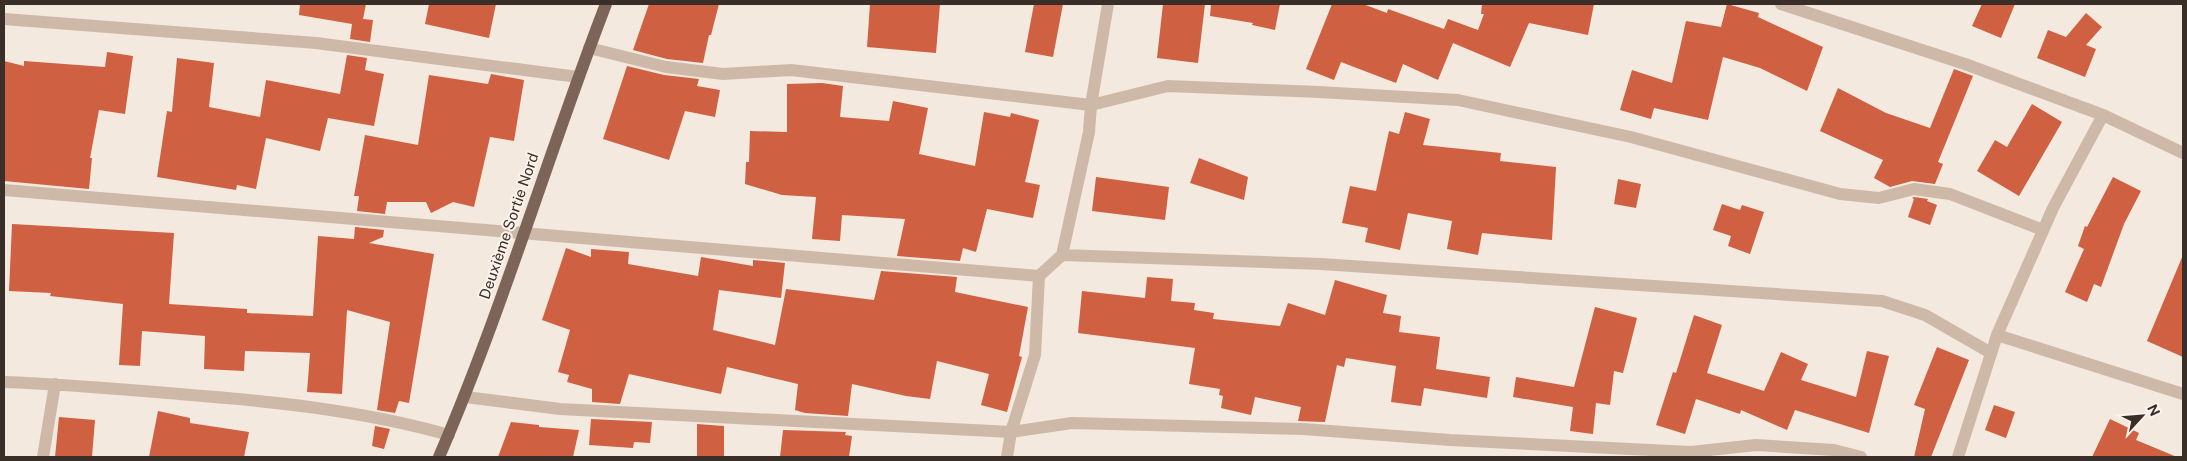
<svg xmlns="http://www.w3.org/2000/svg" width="2187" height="461" font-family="'Public Sans',sans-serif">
<rect width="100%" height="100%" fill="#f4e9de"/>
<!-- building -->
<path fill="#cf6041" d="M 300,4 L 366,4 L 363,19 L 373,20 L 370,42 L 350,39 L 352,24 L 299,15 Z
M 429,4 L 496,4 L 489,38 L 425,24 Z
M 649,4 L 719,4 L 711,35 L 709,35 L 703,63 L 667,59 L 633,50 Z
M 870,4 L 940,4 L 936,53 L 867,47 Z
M 1034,4 L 1063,4 L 1053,57 L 1025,52 Z
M 1163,4 L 1205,4 L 1198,63 L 1157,58 Z
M 1211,4 L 1280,4 L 1275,30 L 1252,25 L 1253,23 L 1210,16 Z
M 1332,4 L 1363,4 L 1387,13 L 1388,9 L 1444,29 L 1448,19 L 1478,30 L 1484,14 L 1481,14 L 1482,4 L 1594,4 L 1588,35 L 1529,23 L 1510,67 L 1453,43 L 1438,80 L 1403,64 L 1396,83 L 1341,62 L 1334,80 L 1306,69 Z
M 1727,4 L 1759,13 L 1758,17 L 1823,47 L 1807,91 L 1760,68 L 1723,57 L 1708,120 L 1654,108 L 1651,119 L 1620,110 L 1632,70 L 1672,83 L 1686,21 L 1721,27 Z
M 1982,4 L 2015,4 L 2001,38 L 1972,26 Z
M 2086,13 L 2102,27 L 2086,45 L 2096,49 L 2085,77 L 2037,58 L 2048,30 L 2066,37 Z
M 107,52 L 133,56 L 125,114 L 99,110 L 90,158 L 92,158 L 89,189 L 4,181 L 4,61 L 24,66 L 24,61 L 105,67 Z
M 347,55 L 367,58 L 365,70 L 384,74 L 374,126 L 328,118 L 320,151 L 266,138 L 256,189 L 237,185 L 236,190 L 157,177 L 167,111 L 172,112 L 177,58 L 214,63 L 209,107 L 260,117 L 266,80 L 340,94 Z
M 627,66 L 664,75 L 699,79 L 697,86 L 720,90 L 715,117 L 685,111 L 669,160 L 603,139 Z
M 1954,69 L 1973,76 L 1938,162 L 1943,164 L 1935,184 L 1912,181 L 1890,187 L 1874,178 L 1883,160 L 1820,131 L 1838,88 L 1886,113 L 1930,128 Z
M 491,74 L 524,80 L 514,141 L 490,137 L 474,207 L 453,202 L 431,213 L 426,202 L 387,202 L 385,214 L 357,211 L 359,196 L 354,196 L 365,135 L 418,145 L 429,75 L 488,84 Z
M 822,83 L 843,86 L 840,117 L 889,121 L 893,101 L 928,108 L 919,154 L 975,166 L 984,112 L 1010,117 L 1011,113 L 1039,120 L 1025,182 L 1040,185 L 1033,218 L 987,209 L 976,252 L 963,248 L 960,261 L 897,256 L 905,219 L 842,215 L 840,241 L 812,239 L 816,197 L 782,195 L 745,184 L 746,162 L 749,162 L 750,131 L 787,132 L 787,84 Z
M 2032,104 L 2062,122 L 2019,196 L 1977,171 L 1995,140 L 2007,147 Z
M 1405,112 L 1430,119 L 1423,145 L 1501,153 L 1500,161 L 1556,167 L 1552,240 L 1482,233 L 1478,255 L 1447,249 L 1452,221 L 1408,213 L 1400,250 L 1365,242 L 1368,228 L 1342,223 L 1350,186 L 1376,191 L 1389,131 L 1399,134 Z
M 1199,158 L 1248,177 L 1244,200 L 1190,183 Z
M 1096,177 L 1169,187 L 1165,220 L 1092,211 Z
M 2113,177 L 2141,191 L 2124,224 L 2101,287 L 2094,284 L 2087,302 L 2065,292 L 2084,249 L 2078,246 L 2085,226 L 2087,227 Z
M 1618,179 L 1641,184 L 1636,208 L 1614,204 Z
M 1914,197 L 1928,199 L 1927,201 L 1937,205 L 1930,225 L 1908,217 L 1914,199 L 1912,198 Z
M 1722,204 L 1740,210 L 1742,205 L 1764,212 L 1750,254 L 1728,246 L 1731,236 L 1713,230 Z
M 12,224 L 174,233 L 169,304 L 247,309 L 247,313 L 313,316 L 318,236 L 354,239 L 355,227 L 384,230 L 383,237 L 369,243 L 434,254 L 409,403 L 399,401 L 395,413 L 377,410 L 390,322 L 347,310 L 342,394 L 307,392 L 310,353 L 245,351 L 244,371 L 204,369 L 205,336 L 142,331 L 140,366 L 119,365 L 123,304 L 50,296 L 51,293 L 9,291 Z
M 566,248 L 591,257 L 591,249 L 629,252 L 628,264 L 698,276 L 701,257 L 753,266 L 753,260 L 785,263 L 781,298 L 719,290 L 713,330 L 775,345 L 786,289 L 874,300 L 881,271 L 957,277 L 955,292 L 1028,307 L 1019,356 L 1022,357 L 1007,412 L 981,405 L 989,374 L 937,361 L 930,399 L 906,396 L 852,384 L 848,416 L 805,413 L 795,410 L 798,384 L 727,367 L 721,394 L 629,374 L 620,404 L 592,402 L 592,389 L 567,382 L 569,375 L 558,372 L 570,330 L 542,320 Z
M 2183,255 L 2183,357 L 2147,341 Z
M 1147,277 L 1173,279 L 1171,301 L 1195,303 L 1194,310 L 1214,313 L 1213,319 L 1280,326 L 1288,303 L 1325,315 L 1335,280 L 1387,295 L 1383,313 L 1401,316 L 1399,332 L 1440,337 L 1436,369 L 1490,377 L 1487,398 L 1424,388 L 1421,406 L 1391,402 L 1396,366 L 1346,358 L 1344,367 L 1337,365 L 1325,422 L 1298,421 L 1301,407 L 1255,397 L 1251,415 L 1221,408 L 1223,396 L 1219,395 L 1220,389 L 1189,384 L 1195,348 L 1078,333 L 1082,291 L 1145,298 Z
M 1595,307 L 1637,318 L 1623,373 L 1614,371 L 1610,405 L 1596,403 L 1593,434 L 1570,431 L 1573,407 L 1513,397 L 1516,377 L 1574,387 Z
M 1694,315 L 1722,325 L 1707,373 L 1764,391 L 1781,352 L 1808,364 L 1801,380 L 1856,397 L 1867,351 L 1889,356 L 1869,433 L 1795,410 L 1787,430 L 1741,410 L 1740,414 L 1696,399 L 1685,434 L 1656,425 L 1673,372 L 1676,373 Z
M 1937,347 L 1969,360 L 1931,457 L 1914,457 L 1925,409 L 1914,405 Z
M 1994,405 L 2015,412 L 2006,438 L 1985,430 Z
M 158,411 L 190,418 L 190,423 L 249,432 L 244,457 L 149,457 Z
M 59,417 L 95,420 L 92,457 L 55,457 Z
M 591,419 L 652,422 L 650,443 L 634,442 L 633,448 L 589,445 Z
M 2110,419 L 2139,433 L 2136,440 L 2177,457 L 2092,457 Z
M 511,422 L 539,425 L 539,427 L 579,430 L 573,457 L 498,457 Z
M 697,424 L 724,426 L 724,457 L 697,457 Z
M 375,426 L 390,429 L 384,449 L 372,446 Z
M 783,430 L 846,432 L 845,435 L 852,436 L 849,457 L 780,457 Z"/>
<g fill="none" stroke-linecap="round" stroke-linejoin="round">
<!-- minor -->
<path stroke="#ceb9a8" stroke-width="12" d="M 1781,4 L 1965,64 L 2103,115 L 2183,153
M 4,19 L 316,43 L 578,77
M 589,48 L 666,67 L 723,74 L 791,70 L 1091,105 L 1168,86 L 1319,92 L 1458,100 L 1631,137 L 1840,194 L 1879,198 L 1914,189 L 1950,194 L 2043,230
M 4,190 L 1039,276
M 1062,255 L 1321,264 L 1882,301 L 1925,315 L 1991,353
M 1997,335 L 2183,394
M 4,382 C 62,384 120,389 179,394 C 269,401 361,410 449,435
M 466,397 L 560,409 L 1011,432 L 1072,423 L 1303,429 L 1450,440 L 1691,452 L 1756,445 L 1834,450 L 1861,457
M 43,457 L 55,384
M 1007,457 L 1011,432 L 1035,355 L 1039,276 L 1062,255 L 1089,132 L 1091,105 L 1108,4
M 1958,457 L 1997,335 L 2053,208 L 2103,115"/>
<!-- major -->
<path stroke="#7d6459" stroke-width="12" d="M 439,457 C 503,309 548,154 606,4"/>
</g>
<g text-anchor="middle" stroke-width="4" stroke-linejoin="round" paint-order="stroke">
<!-- street labels -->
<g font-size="15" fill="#3a2e29" stroke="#fbf3eb">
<text transform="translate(509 226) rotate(-71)" y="5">Deuxième Sortie Nord</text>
</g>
</g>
<!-- border -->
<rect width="2187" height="461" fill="none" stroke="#3a2e29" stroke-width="10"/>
<!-- north arrow -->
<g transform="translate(2142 416) rotate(64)" stroke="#fbf3eb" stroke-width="4" paint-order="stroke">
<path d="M0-4L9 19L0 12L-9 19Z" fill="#3a2e29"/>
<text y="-8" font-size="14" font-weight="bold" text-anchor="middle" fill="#3a2e29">N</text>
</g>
</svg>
